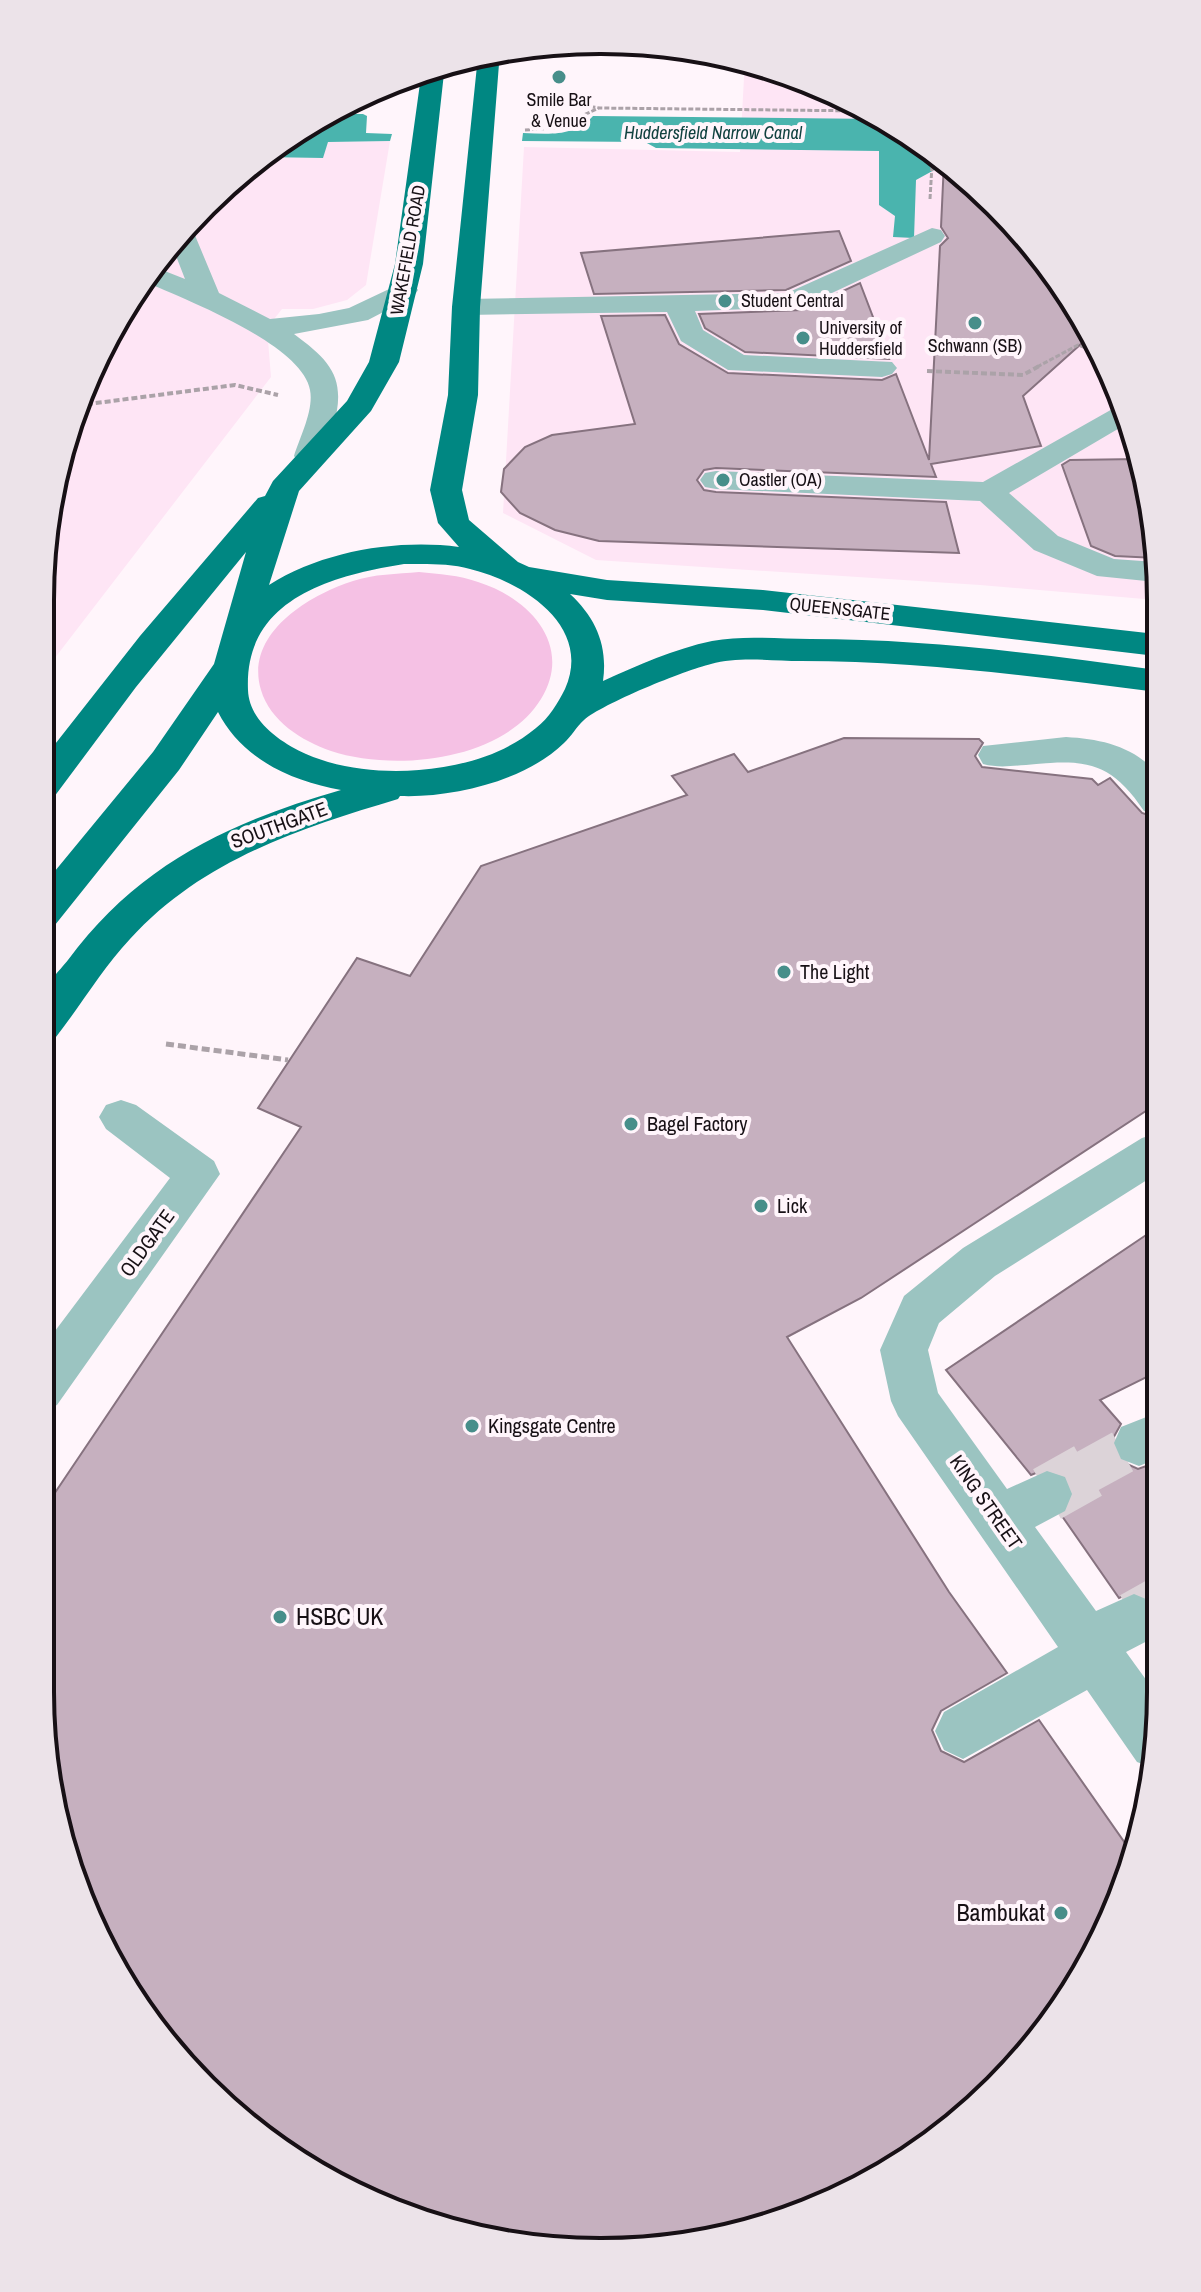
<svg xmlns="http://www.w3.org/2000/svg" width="1201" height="2292" font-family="'Archivo Narrow',sans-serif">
<rect width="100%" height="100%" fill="#fff5fb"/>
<!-- built -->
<path fill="#fee5f5" d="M 745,59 L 849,98 L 970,179 L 1066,289 L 1119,386 L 1156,527 L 1156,600 L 980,585 L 596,560 L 503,513 L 524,147 L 740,152 Z
M 390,141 L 366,285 L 347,300 L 313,309 L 282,309 L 267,328 L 271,377 L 41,676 L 41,564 L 59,455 L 98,352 L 156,259 L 231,179 L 262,157 L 322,158 L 328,142 Z"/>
<!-- green -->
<path fill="#f5c1e4" d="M 419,572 C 439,574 459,575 478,582 C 529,598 574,645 541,699 C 503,761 394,772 331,751 C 302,741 270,721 261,690 C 244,634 309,595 353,581 C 374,574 397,574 419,572 Z"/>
<!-- water -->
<path fill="#4ab4ae" d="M 323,114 L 363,114 L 367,116 L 366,133 L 392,134 L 390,141 L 328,142 L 323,158 L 262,157 Z
M 593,116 L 880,119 L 947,163 L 916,180 L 914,238 L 893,237 L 895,216 L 879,205 L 879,151 L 656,148 L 645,142 L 522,141 L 523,133 C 550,134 574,137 593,116 Z"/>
<!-- building -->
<path fill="#c6b0bf" stroke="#86727f" stroke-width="2" d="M 944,162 L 970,179 L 1066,289 L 1091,335 L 1023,396 L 1041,446 L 931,464 L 936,477 L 716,468 L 704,470 L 697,480 L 704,490 L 716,492 L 946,502 L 959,553 L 599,541 L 555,530 L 520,513 L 501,492 L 504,469 L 525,447 L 552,435 L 635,424 L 601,316 L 665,315 L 679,344 L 728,373 L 882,380 L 896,374 L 929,460 L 940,246 L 948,238 L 941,227 Z
M 839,231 L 851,261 L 786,290 L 594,294 L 581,253 Z
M 860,283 L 889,359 L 745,352 L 705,328 L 699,314 L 802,310 Z
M 1138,459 L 1156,527 L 1156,558 L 1115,556 L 1091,546 L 1062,465 L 1070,460 Z
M 844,738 L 979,739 L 983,743 L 975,756 L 982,767 L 1092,779 L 1098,785 L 1110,778 L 1142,813 L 1157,818 L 1158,1103 L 861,1298 L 787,1337 L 949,1592 L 1007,1673 L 941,1711 L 932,1730 L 941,1751 L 964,1762 L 1039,1720 L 1134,1856 L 1103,1940 L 1045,2032 L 970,2113 L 815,2209 L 638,2251 L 456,2233 L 289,2158 L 156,2033 L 70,1872 L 40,1692 L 40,1515 L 301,1127 L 258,1108 L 357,958 L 410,976 L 481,866 L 687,795 L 672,776 L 734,754 L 748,772 Z
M 1158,1227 L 1159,1371 L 1100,1400 L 1121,1424 L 1111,1442 L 1118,1460 L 1138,1469 L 1155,1463 L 1159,1467 L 1159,1613 L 1154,1599 L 1135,1591 L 1119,1598 L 1062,1516 L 1068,1512 L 1075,1495 L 1068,1476 L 1048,1468 L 1031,1475 L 946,1370 Z"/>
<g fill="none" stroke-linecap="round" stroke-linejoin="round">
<!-- minor-tunnel-far1 -->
<path stroke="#dcd3d8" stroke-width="44" stroke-dasharray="44 22" stroke-linecap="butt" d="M 1084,1473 L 1139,1443"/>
<!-- minor-tunnel -->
<path stroke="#dcd3d8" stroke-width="57" stroke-dasharray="57 29" stroke-linecap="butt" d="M 1047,1494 L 1088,1471
M 1134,1620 L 1159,1606"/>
<!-- path-far2 -->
<path stroke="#aba2a8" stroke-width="3" stroke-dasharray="5 2" stroke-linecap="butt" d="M 528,98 L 600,108 L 868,111
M 525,130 L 555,128 L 599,108
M 930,199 L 932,165 L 947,164
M 1037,367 L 1078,345 L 1101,354"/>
<!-- path-far1 -->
<path stroke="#aba2a8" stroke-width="4" stroke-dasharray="6 3" stroke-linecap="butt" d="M 927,371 L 1023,375 L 1041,365
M 66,436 L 80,428 L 81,405 L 235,385 L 278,395"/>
<!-- path -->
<path stroke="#aba2a8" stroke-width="5" stroke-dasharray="8 4" stroke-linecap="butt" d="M 166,1044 L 288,1060"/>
<!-- minor -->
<path fill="#9bc4c1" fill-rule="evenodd" d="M 638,41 L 687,49 L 676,55 L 517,54 L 507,50 L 528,45 Z
M 187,226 L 194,233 L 219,293 L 270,319 L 319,314 L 349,308 L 404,282 L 414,284 L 418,290 L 414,296 L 368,320 L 294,334 C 332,362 347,379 333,428 C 330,439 328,452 321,463 L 310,465 L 299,463 L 294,456 C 300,437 314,410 310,390 C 302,344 182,298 143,281 L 152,266 L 185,279 L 171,243 Z
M 932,228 L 941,230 L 945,236 L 941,242 L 802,307 L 695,311 L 703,330 L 744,355 L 892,362 L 897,368 L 892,374 L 882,377 L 728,370 L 681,341 L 667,312 L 466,315 L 456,313 L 452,307 L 456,301 L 466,299 L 787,293 Z
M 1123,403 L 1128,423 L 1009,493 L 1058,536 L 1114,559 L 1156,562 L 1156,582 L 1097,576 L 1034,550 L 980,501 L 716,489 L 705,487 L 700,480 L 705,473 L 716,471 L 983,482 Z
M 1066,737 C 1101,739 1133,746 1157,773 L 1157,815 L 1144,811 C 1110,760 1084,759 1026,765 C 1011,766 998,768 983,764 L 978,755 L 983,746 Z
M 121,1100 L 136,1105 L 214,1161 L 220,1174 L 57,1405 L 40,1412 L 40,1351 L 170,1178 L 106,1129 L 99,1117 L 106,1105 Z
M 1158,1133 L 1158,1173 L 995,1276 L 939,1323 L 928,1350 L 938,1393 L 1007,1489 L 1047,1471 L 1065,1477 L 1072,1494 L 1065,1511 L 1035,1527 L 1096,1611 L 1134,1594 L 1153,1602 L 1159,1622 L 1153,1638 L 1126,1652 L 1160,1699 L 1160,1728 L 1153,1768 L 1137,1762 L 1087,1690 L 963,1759 L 944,1750 L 935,1731 L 944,1712 L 1058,1647 L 898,1416 L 891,1401 L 880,1350 L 904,1296 L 963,1248 L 1142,1138 Z
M 1159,1412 L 1159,1458 L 1139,1466 L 1121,1459 L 1114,1443 L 1121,1427 Z"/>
<!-- highway -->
<path fill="#008782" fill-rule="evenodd" d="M 500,51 L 480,307 L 478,395 L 462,490 L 469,520 L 518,562 L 529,567 L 607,580 L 763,590 L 1156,634 L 1156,656 L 763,610 L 607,600 L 570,594 C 596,618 608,646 603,681 C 638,665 674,649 712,641 C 744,635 778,639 810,639 C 926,639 1041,654 1157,670 L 1157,692 C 1038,677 921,661 801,661 C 772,661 739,656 711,664 C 685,670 602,704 584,720 C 576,727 571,737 564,743 C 525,781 453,798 400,796 L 398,799 C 298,829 202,860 130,939 C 102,969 81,1005 56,1037 L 41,1042 C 41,1029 38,1012 41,999 C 43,987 60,970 68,960 C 139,864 230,822 341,790 C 291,781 242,759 218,712 L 179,770 L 55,925 L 41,929 L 41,888 L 153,752 L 214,664 L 246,552 L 136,687 L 54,797 L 41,801 L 41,762 L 140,636 L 258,498 L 265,496 L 273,481 L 347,401 L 369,362 L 395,264 L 422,69 L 445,64 L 423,264 L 399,362 L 371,411 L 299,491 L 269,585 C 323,551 397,539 459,547 L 438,523 L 430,490 L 448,395 L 452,307 L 478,56 ZM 404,564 C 426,564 449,563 470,569 C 523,582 593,626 565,689 C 558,703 549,718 536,728 C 502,756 462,766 419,770 C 382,773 340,769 306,754 C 280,742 249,721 248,690 C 244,599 331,576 404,564 Z"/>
</g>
<!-- markers -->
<g fill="#478e8a" stroke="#fff5fb" stroke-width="3">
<circle cx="559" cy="77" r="8"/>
<circle cx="725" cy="301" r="8"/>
<circle cx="975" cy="323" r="8"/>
<circle cx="803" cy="338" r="8"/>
<circle cx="723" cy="480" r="8"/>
<circle cx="784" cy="972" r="8"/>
<circle cx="631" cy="1124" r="8"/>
<circle cx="761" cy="1206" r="8"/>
<circle cx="472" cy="1426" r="8"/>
<circle cx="280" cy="1617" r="8"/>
<circle cx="1061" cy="1913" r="8"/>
</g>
<g text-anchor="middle" stroke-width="8" stroke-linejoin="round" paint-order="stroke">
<!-- far-poi labels -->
<g font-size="18" fill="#171015" stroke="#fff5fb" text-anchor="start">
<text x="559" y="106" text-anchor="middle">Smile Bar<tspan x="559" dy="21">&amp; Venue</tspan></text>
<text x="741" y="307">Student Central</text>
<text x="819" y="334">University of<tspan x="819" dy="21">Huddersfield</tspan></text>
<text x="975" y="352" text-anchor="middle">Schwann (SB)</text>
<text x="739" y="486">Oastler (OA)</text>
</g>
<!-- far-water labels -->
<g font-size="18" font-style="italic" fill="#10413f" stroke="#fff5fb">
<text x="713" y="139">Huddersfield Narrow Canal</text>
</g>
<!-- far-street labels -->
<g font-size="18" fill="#171015" stroke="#fff5fb">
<text transform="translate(408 250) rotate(-80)" y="6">WAKEFIELD ROAD</text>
<text transform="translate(840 609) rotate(6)" y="6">QUEENSGATE</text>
</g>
<!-- street labels -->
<g font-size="20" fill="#171015" stroke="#fff5fb">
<text transform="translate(279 825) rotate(-20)" y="7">SOUTHGATE</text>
<text transform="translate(147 1243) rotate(-54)" y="7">OLDGATE</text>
<text transform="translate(986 1502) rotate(55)" y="7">KING STREET</text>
</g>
<!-- poi labels -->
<g font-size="20" fill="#171015" stroke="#fff5fb" text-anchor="start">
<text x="800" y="979">The Light</text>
<text x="647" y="1131">Bagel Factory</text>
<text x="777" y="1213">Lick</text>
<text x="488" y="1433">Kingsgate Centre</text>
</g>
<!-- near-poi labels -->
<g font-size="24" fill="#171015" stroke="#fff5fb" text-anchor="start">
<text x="296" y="1625">HSBC UK</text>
<text x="1045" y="1921" text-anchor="end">Bambukat</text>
</g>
</g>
<!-- crop -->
<path d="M0 0H1201V2292H0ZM600 54H601A546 546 0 0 1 1147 600V1692A546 546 0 0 1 601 2238H600A546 546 0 0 1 54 1692V600A546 546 0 0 1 600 54Z" fill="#ece3e9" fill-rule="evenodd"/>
<path fill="none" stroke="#171015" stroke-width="4" d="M600 54H601A546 546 0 0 1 1147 600V1692A546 546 0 0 1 601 2238H600A546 546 0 0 1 54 1692V600A546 546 0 0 1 600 54Z"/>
</svg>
